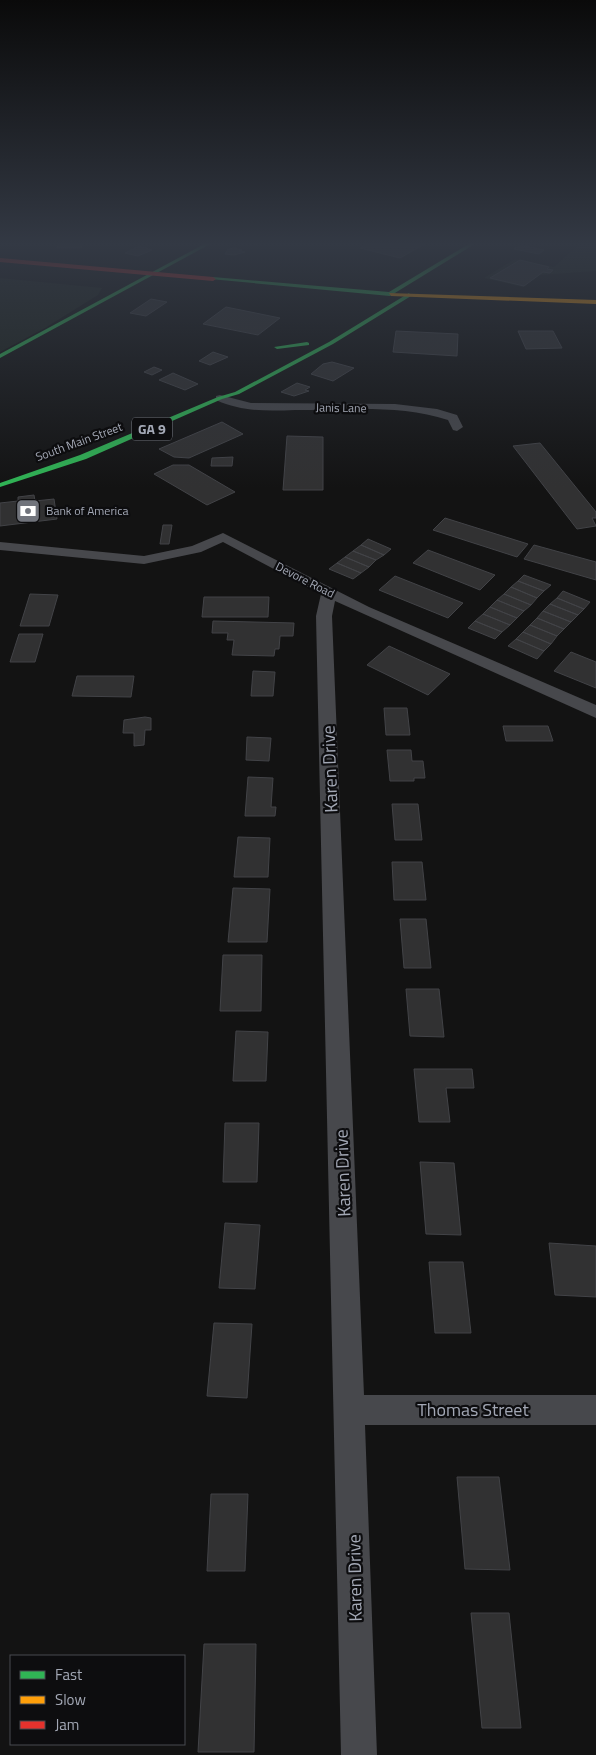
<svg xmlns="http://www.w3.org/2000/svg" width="596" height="1755" font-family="'Titillium Web',sans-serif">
<rect width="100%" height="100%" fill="#131313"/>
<!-- green -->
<path fill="#1d231d" d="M 581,243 L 596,243 L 596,271 L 540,275 L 523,287 L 484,278 L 515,259 L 554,267 Z
M 0,278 L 102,288 L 98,295 L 45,328 L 0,352 Z"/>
<!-- building -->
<path fill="#313132" stroke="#424347" d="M 59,242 L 83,242 L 81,248 L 57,248 Z
M 372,242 L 428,242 L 400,258 L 360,248 Z
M 520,245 L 544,250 L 539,254 L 514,249 Z
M 139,246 L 152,250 L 138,256 L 125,253 Z
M 235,248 L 242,250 L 239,251 L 245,252 L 234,255 L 225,254 L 228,249 Z
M 520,260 L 549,267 L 547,269 L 553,270 L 550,273 L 543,272 L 524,286 L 490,278 Z
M 151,299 L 167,302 L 146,316 L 130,313 Z
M 226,307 L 280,318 L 258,335 L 203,324 Z
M 396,331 L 458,334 L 457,356 L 393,352 Z
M 518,331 L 553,331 L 562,348 L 526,349 Z
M 213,352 L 228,357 L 210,365 L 199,361 Z
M 332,362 L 354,368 L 333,381 L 311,374 L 323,364 Z
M 154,367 L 162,370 L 152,375 L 144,372 Z
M 173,373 L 198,384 L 185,390 L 159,380 Z
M 297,383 L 310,387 L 305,390 L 309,391 L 294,396 L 281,392 Z
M 222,422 L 243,434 L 189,458 L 174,457 L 159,449 Z
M 287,436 L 323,437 L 323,490 L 283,490 Z
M 540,443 L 596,512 L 596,518 L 592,518 L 596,526 L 577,529 L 513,446 Z
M 233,457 L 232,466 L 211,466 L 212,458 Z
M 173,465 L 189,465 L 235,492 L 207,505 L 154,474 Z
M 34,495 L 35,501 L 54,499 L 57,519 L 0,526 L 0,503 L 18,501 L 18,497 Z
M 445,518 L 528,544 L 517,557 L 433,530 Z
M 163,525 L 172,525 L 169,544 L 160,544 Z
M 368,539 L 391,549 L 384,555 L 361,545 Z
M 361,545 L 384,555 L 376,560 L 353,551 Z
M 534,545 L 596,562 L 596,580 L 524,559 Z
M 428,550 L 495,575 L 480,590 L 413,563 Z
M 353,551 L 376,560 L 369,567 L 345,557 Z
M 345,557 L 369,567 L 361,573 L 337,563 Z
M 337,563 L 361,573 L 353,579 L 329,569 Z
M 524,575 L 551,585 L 544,591 L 518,581 Z
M 395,576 L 463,603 L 448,618 L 379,590 Z
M 518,581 L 544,591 L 537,598 L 511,587 Z
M 511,587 L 537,598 L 531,605 L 504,594 Z
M 563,591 L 590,602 L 584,609 L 557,598 Z
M 30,594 L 58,595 L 49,626 L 20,626 Z
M 504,594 L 531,605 L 524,611 L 497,600 Z
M 204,597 L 269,597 L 268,617 L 202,617 Z
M 557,598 L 584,609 L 578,615 L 550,604 Z
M 497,600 L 524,611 L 517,618 L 490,607 Z
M 550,604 L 578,615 L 571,622 L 543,611 Z
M 490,607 L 517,618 L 510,625 L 483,614 Z
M 543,611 L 571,622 L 564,629 L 537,618 Z
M 483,614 L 510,625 L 502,632 L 475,621 Z
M 537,618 L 564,629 L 557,636 L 530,625 Z
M 213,621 L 294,623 L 293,636 L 280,636 L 279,649 L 275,649 L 274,656 L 232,655 L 234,640 L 227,640 L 228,633 L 212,633 Z
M 475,621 L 502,632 L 495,639 L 468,628 Z
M 530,625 L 557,636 L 551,644 L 523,632 Z
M 523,632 L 551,644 L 544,651 L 516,639 Z
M 19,634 L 43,634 L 35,662 L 10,662 Z
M 516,639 L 544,651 L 537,659 L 508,646 Z
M 389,646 L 450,674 L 428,695 L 367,665 Z
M 571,652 L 596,662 L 596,688 L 554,671 Z
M 253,671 L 275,672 L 273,696 L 251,696 Z
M 77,676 L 134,676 L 131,697 L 72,696 Z
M 384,708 L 407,708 L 410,735 L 386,735 Z
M 145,717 L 151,718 L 151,730 L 145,730 L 144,745 L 134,746 L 134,733 L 123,733 L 124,720 Z
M 503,726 L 548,726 L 553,741 L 506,741 Z
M 247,737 L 271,738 L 269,761 L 246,760 Z
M 387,750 L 411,750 L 412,761 L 423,761 L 425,778 L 414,778 L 414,781 L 390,781 Z
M 248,777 L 273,778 L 271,807 L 276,807 L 275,816 L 245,816 Z
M 392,804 L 418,804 L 422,840 L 395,840 Z
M 238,837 L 270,838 L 268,877 L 234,877 Z
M 392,862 L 422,862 L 426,900 L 394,900 Z
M 233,888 L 270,889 L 267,942 L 228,942 Z
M 400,919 L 426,919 L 431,968 L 404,968 Z
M 223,955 L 262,955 L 261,1011 L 220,1011 Z
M 406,989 L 439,989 L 444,1037 L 410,1036 Z
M 236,1031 L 268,1032 L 266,1081 L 233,1081 Z
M 414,1069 L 472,1069 L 474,1088 L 446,1088 L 450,1122 L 419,1122 Z
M 225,1123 L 259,1123 L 257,1182 L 223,1182 Z
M 420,1162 L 454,1163 L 461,1235 L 426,1234 Z
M 225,1223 L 260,1225 L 255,1289 L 219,1288 Z
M 549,1243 L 596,1246 L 596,1297 L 555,1295 Z
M 429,1262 L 463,1262 L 471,1333 L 435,1333 Z
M 214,1323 L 252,1324 L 247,1398 L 207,1396 Z
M 457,1477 L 499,1477 L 510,1570 L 465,1569 Z
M 211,1494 L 248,1494 L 245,1571 L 207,1571 Z
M 471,1613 L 509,1613 L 521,1728 L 482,1728 Z
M 204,1644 L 256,1644 L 254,1752 L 198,1752 Z"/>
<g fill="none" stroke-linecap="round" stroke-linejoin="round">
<!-- street -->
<path fill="#47484c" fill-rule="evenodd" d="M 220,395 L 251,403 L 395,404 L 437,409 L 457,415 L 463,427 L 457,431 L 453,430 L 448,420 C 400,404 345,410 295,410 C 268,411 242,412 216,400 L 216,396 Z
M 223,533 L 369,607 L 596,705 L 596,718 L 335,601 L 332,616 L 364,1395 L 596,1395 L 596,1425 L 365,1425 L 377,1755 L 341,1755 L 316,616 L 321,594 L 223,542 L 201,552 L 144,564 L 0,550 L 0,542 L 144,556 L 192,546 Z"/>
<!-- fast -->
<path fill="#30b455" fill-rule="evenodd" d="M 208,242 L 214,242 L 0,358 L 0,354 Z
M 472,242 L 478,242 L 390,296 L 210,279 L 213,277 L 389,292 Z
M 409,293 L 411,296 L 333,344 L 239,394 L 222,399 L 86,459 L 0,487 L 0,483 L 80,455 L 218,397 L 235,392 L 329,342 Z
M 307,342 L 309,343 L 309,345 L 277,349 L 274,347 Z"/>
<!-- slow -->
<path fill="#ff9f0a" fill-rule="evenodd" d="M 389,293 L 596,300 L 596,304 L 391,296 Z"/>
<!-- jam -->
<path fill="#e5322d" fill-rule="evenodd" d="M 0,258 L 213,277 L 216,279 L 213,281 L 0,262 Z"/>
</g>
<!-- sky -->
<linearGradient id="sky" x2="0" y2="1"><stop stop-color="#0a0a0a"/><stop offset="0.5" stop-color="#333944"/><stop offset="1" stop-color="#333944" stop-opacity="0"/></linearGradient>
<rect width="596" height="488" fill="url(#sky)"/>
<!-- icons -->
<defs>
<symbol id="bank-square" viewBox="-11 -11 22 22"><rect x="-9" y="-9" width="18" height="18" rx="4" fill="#71747c" stroke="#0d0d0f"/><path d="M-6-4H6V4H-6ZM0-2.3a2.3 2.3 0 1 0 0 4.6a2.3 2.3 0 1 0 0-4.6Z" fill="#fff"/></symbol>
</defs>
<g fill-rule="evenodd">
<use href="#bank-square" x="14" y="497" width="28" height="28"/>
</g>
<g text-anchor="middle" stroke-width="4.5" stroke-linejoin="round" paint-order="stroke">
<!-- far-street labels -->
<g font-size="12" fill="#a3a8b5" stroke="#0d0d0f">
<text transform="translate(341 408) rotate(1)" y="4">Janis Lane</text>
<text transform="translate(79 442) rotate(-20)" y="4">South Main Street</text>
<text transform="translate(305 580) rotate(27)" y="4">Devore Road</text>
</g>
<!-- far-poi labels -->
<g font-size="12" fill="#a3a8b5" stroke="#0d0d0f" text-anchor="start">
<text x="46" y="515">Bank of America</text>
</g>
<!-- shield labels -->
<rect fill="#0d0d0f" stroke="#767a83" stroke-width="1" x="132" y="417.5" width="40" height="23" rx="4"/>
<g font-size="14" font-weight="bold" fill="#a3a8b5">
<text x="152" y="434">GA 9</text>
</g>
<!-- near-street labels -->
<g font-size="18" fill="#a3a8b5" stroke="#0d0d0f">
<text transform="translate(330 769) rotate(-92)" y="6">Karen Drive</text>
<text transform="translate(343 1173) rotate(-92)" y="6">Karen Drive</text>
<text x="473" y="1416">Thomas Street</text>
<text transform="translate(355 1578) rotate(-91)" y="6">Karen Drive</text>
</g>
</g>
<!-- legend -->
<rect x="10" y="1655" width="175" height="90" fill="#0d0d0f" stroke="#494b51"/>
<rect x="20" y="1671" width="25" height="8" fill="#30b455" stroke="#494b51"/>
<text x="55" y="1680" font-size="15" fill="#a3a8b5">Fast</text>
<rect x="20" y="1696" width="25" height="8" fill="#ff9f0a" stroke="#494b51"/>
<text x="55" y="1705" font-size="15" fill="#a3a8b5">Slow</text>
<rect x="20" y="1721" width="25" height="8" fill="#e5322d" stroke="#494b51"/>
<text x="55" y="1730" font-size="15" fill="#a3a8b5">Jam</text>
</svg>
